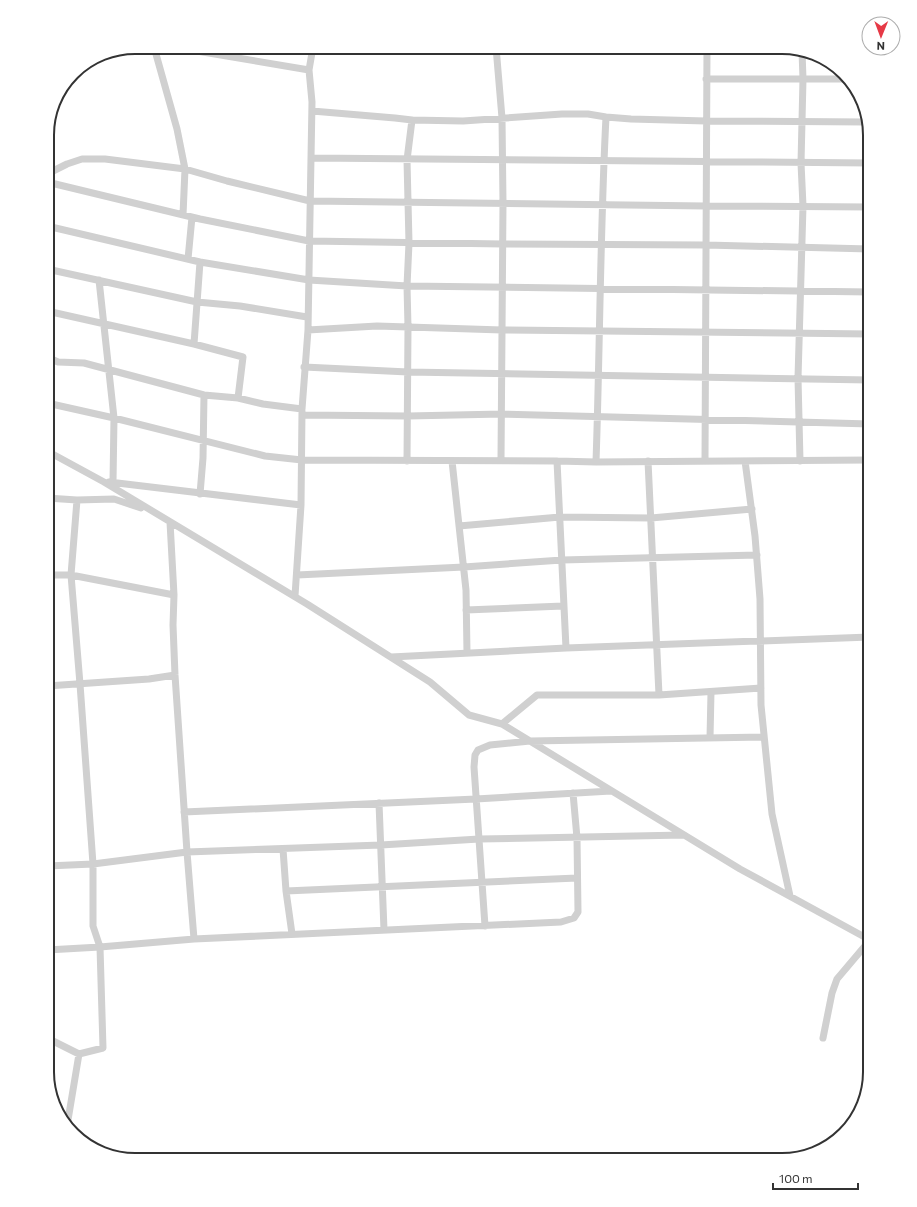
<svg xmlns="http://www.w3.org/2000/svg" width="917" height="1207" font-family="Commissioner,sans-serif">
<rect width="100%" height="100%" fill="#fff"/>
<g fill="none" stroke-linecap="round" stroke-linejoin="round">
<!-- minor -->
<path stroke="#d0d0d0" stroke-width="7" d="M 154,47 L 177,129 L 185,169 L 183,215
M 173,47 L 309,70
M 496,47 L 502,118 L 503,203 L 501,460
M 233,57 L 234,47
M 706,79 L 847,79
M 312,111 L 395,118 L 412,120 L 463,121 L 562,114 L 588,114 L 606,117 L 631,119 L 706,121 L 866,122
M 311,158 L 870,163
M 47,174 L 67,164 L 82,159 L 105,159 L 185,169 L 227,181 L 310,201 L 706,206 L 870,207
M 47,182 L 200,219 L 309,241 L 503,244 L 706,245 L 870,249
M 47,226 L 200,262 L 309,280 L 407,286 L 870,292
M 188,259 L 192,217
M 47,269 L 197,302 L 240,306 L 307,317
M 99,280 L 114,418 L 113,482
M 47,311 L 194,344 L 243,357 L 238,398
M 308,330 L 377,326 L 502,330 L 870,334
M 194,344 L 200,262
M 47,357 L 58,362 L 84,363 L 204,395 L 238,398 L 263,404 L 302,409 L 308,330 L 311,158 L 312,102 L 309,70 L 313,47
M 304,367 L 408,372 L 870,380
M 47,403 L 114,418 L 265,456 L 302,460 L 557,461 L 596,462 L 870,460
M 302,415 L 408,416 L 502,414 L 870,424
M 47,451 L 104,482 L 307,604 L 430,682 L 469,715 L 502,724 L 740,869 L 870,940
M 407,461 L 408,327 L 407,286 L 409,243 L 407,160 L 412,120
M 452,461 L 466,590 L 467,653
M 557,461 L 566,648
M 648,461 L 659,695
M 705,461 L 707,47
M 745,461 L 755,536 L 760,599 L 761,705 L 772,814 L 790,896
M 800,461 L 798,378 L 803,206 L 801,163 L 803,79 L 802,51
M 596,462 C 600,347 600,232 606,117
M 109,482 L 301,505
M 200,494 L 203,458 L 204,395
M 47,498 L 77,500 L 114,499 L 141,508
M 170,522 L 174,595 L 173,625 L 175,675 L 187,852 L 194,939
M 459,526 L 560,517 L 651,518 L 752,509
M 47,575 L 71,575 L 174,595
M 297,575 L 464,567 L 562,560 L 757,555
M 295,596 L 301,505 L 302,411
M 466,610 L 563,606
M 391,657 L 566,648 L 870,637
M 47,686 L 149,679 L 175,675
M 502,724 L 537,695 L 659,695 L 761,688
M 710,738 L 711,692
M 379,803 L 384,930
M 184,812 L 476,799 L 611,791
M 283,849 L 286,891 L 292,934
M 47,866 L 93,864 L 187,852 L 381,845 L 479,839 L 684,835
M 286,891 L 577,878
M 485,926 L 474,767 L 475,755 L 478,750 L 490,745 L 530,741 L 764,737
M 47,950 L 100,947 L 194,939 L 561,922 L 574,918 L 578,912 L 577,838 L 573,793
M 47,1038 L 79,1054 L 103,1048 L 100,947 L 93,926 L 93,864 L 80,684 L 71,575 L 77,500
M 823,1038 L 832,993 L 837,979 L 870,940
M 67,1126 L 79,1054"/>
</g>
<!-- crop -->
<path d="M0 0H917V1207H0ZM135 54H782A81 81 0 0 1 863 135V1072A81 81 0 0 1 782 1153H135A81 81 0 0 1 54 1072V135A81 81 0 0 1 135 54Z" fill="#fff" fill-rule="evenodd"/>
<path fill="none" stroke="#333" stroke-width="2" d="M135 54H782A81 81 0 0 1 863 135V1072A81 81 0 0 1 782 1153H135A81 81 0 0 1 54 1072V135A81 81 0 0 1 135 54Z"/>
<!-- north arrow -->
<g transform="translate(881 36) rotate(181)"><circle r="19" fill="#ffffff" stroke="#adadad"/>
<path d="M0-3L7 15L0 10L-7 15Z" fill="#e63946"/>
<text y="-6" font-size="11" font-weight="bold" text-anchor="middle" fill="#333333">N</text>
</g>
<!-- scale -->
<path d="M773 1183v6h85v-6" fill="none" stroke="#333333" stroke-width="2"/>
<text x="779" y="1183" font-size="12" fill="#333333" stroke="#ffffff" stroke-width="3" paint-order="stroke">100 m</text>
</svg>
